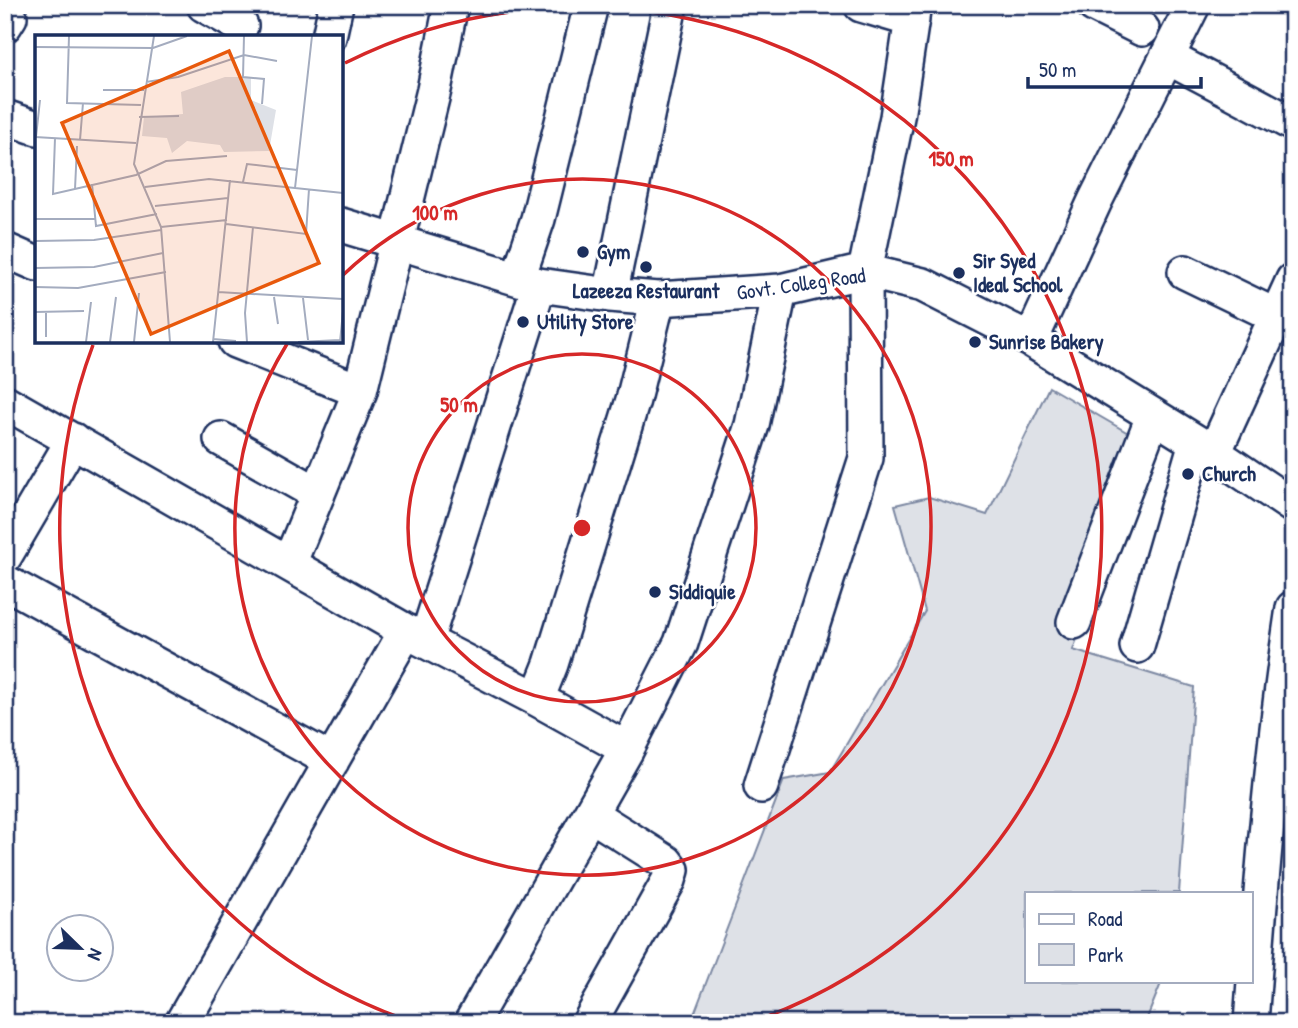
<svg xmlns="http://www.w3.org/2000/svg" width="1298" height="1028" font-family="'Patrick Hand',sans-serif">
<rect width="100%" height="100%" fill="#fff"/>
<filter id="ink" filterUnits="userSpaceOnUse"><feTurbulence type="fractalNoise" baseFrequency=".0143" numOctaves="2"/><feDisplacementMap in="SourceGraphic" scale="14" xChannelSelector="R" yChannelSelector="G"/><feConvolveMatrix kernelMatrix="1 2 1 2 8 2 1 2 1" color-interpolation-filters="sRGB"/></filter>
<g filter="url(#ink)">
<!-- green -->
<path fill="#dee1e7" stroke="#7c88a2" stroke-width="2" d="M 1049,387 L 1147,444 L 1073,650 L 1194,687 L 1179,893 L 1027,893 L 1027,981 L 1162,981 L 1145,1023 L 703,1023 L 693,1017 L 784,780 L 830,772 L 925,611 L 895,505 L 929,497 L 987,515 Z"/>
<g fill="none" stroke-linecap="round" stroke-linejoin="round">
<defs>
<path id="minor" d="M 204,5 L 241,26
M 861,5 L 912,20
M 1094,5 L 1142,29
M 5,15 L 10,17 L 5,25
M 329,37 L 336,5
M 1167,57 L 1293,124
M 5,117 L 37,128
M 341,225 L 539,285 L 610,295 L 658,299 L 780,291 L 865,271 L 923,285 L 1031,340 L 1214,453 L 1293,506
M 5,250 L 37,264
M 1185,272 L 1276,316
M 518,278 L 538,219 L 591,5
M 610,295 L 670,5
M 1031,340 L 1095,201 L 1193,5
M 235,341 L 360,391
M 5,402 L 406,631 L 537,699 L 627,749
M 221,439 L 318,494
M 1214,453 L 1293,280
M 5,556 L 73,440
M 289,564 L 360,391 L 434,90 L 451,5
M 5,582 L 332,761
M 1074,622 L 1153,416
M 426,641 L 539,285
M 1137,646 L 1196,442
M 537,699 L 551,664 L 633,400 L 658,299
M 761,786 L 866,458 L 865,271 L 897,117 L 914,5
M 182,1023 L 406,631
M 471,1023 L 627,749 L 681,643 L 752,425 L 780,291
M 589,1023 L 669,880 L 672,870 L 666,862 L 590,814
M 1251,1023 C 1261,884 1272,746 1293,608"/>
</defs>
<!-- minor casing -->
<use href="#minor" stroke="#1b2f5e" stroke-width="38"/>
<!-- minor -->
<use href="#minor" stroke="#fff" stroke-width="33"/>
</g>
</g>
<!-- distance rings -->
<g fill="none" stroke="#d62828" stroke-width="3.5">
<circle cx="582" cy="528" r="174"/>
<path d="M342 276A348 348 0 1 1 287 344"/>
<path d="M412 1022A522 522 0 0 1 93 345M345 63A522 522 0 1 1 752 1022"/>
</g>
<!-- markers -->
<g fill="#1b2f5e" stroke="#fff" stroke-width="2.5">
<circle cx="583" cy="252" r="7"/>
<circle cx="646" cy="267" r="7"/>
<circle cx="959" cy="273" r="7"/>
<circle cx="523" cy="322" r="7"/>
<circle cx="975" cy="342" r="7"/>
<circle cx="1188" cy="474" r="7"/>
<circle cx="655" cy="592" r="7"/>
</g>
<g text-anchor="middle" stroke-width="5" stroke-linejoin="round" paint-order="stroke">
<!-- poi labels -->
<g font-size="21" font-weight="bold" fill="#1b2f5e" stroke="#fff" text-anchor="start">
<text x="597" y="259">Gym</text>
<text x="973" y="268">Sir Syed<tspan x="973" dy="24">Ideal School</tspan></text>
<text x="646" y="298" text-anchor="middle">Lazeeza Restaurant</text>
<text x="537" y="329">Utility Store</text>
<text x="989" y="349">Sunrise Bakery</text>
<text x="1202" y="481">Church</text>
<text x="669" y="599">Siddiquie</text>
</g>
<!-- street labels -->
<g font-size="21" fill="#1b2f5e" stroke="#fff">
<text transform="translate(801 284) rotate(-8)" y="7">Govt. Colleg Road</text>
</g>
</g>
<!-- overview -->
<g transform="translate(35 35)">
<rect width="308" height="308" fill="#fff"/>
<path d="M 190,42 L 216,42 L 216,65 L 241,75 L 234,116 L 189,117 L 185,110 L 152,106 L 137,118 L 132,103 L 107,101 L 109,82 L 148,79 L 146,57 Z" fill="#dee1e7"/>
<path fill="none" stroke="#a4acbf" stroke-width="2" d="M 34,1 L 32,68 L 106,70M 119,1 L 99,129 L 126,192 L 135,307M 209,1 L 208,42 L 229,44 L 227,69M 0,12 L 118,13 L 152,1M 111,47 L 143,42 L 209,20 L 242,26M 68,55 L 109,55M 104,82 L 144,81M 0,102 L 101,108M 1,102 L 5,65M 20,103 L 18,159 L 101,140 L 131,126 L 192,121M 45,105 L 48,68M 208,147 L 212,129 L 262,135M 57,149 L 61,191 L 122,179M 110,152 L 174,144 L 308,158M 260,153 L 277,1M 40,154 L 42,111M 120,171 L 193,163M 0,184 L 61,184M 191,189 L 271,199 L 274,154M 126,192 L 192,185M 0,206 L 59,205 L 126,195M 0,233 L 59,232 L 128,218M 0,252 L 43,253 L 131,237M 183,257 L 308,264M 239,262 L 243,289M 268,263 L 273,305M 0,277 L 49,276M 11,277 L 11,302M 178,304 L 201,306M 51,307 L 56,267M 75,307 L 81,262M 99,307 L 104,258M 178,307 L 195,145M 212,307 L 210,278 L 218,192M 263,307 L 305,305M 305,307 L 308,276"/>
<path fill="#e8590c" fill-opacity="0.15" stroke="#e8590c" stroke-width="3.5" d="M 194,16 L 284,228 L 116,299 L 27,88 Z"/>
<rect width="308" height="308" fill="none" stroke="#1b2f5e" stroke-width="3.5"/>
</g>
<circle cx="582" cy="528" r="10" fill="#d62828" stroke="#fff" stroke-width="3.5"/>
<g font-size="21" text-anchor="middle" font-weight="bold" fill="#d62828" stroke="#fff" stroke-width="5" stroke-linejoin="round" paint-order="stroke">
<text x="951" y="166">150 m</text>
<text x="435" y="220">100 m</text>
<text x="459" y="412">50 m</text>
</g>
<!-- margin -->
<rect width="1298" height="1028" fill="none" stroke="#fff" stroke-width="28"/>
<rect x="14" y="14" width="1270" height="1000" fill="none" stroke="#1b2f5e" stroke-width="2.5" filter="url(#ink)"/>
<!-- legend -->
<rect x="1025" y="892" width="228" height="91" fill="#ffffff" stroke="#a4acbf" stroke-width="2"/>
<rect x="1039" y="914" width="35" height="10" fill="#ffffff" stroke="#a4acbf" stroke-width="2"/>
<text x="1088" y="926" font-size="21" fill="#1b2f5e">Road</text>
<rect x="1039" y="944" width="35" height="21" fill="#dee1e7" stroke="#a4acbf" stroke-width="2"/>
<text x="1088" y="962" font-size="21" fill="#1b2f5e">Park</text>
<!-- north arrow -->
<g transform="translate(80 948) rotate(113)"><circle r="33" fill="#ffffff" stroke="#a4acbf" stroke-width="2"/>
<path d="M0-5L12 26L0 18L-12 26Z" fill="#1b2f5e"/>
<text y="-10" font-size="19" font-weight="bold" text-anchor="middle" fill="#1b2f5e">N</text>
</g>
<!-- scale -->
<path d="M1028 77v10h173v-10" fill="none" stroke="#1b2f5e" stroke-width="3.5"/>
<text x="1039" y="77" font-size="21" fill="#1b2f5e" stroke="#ffffff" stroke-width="5" paint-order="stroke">50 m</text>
</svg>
